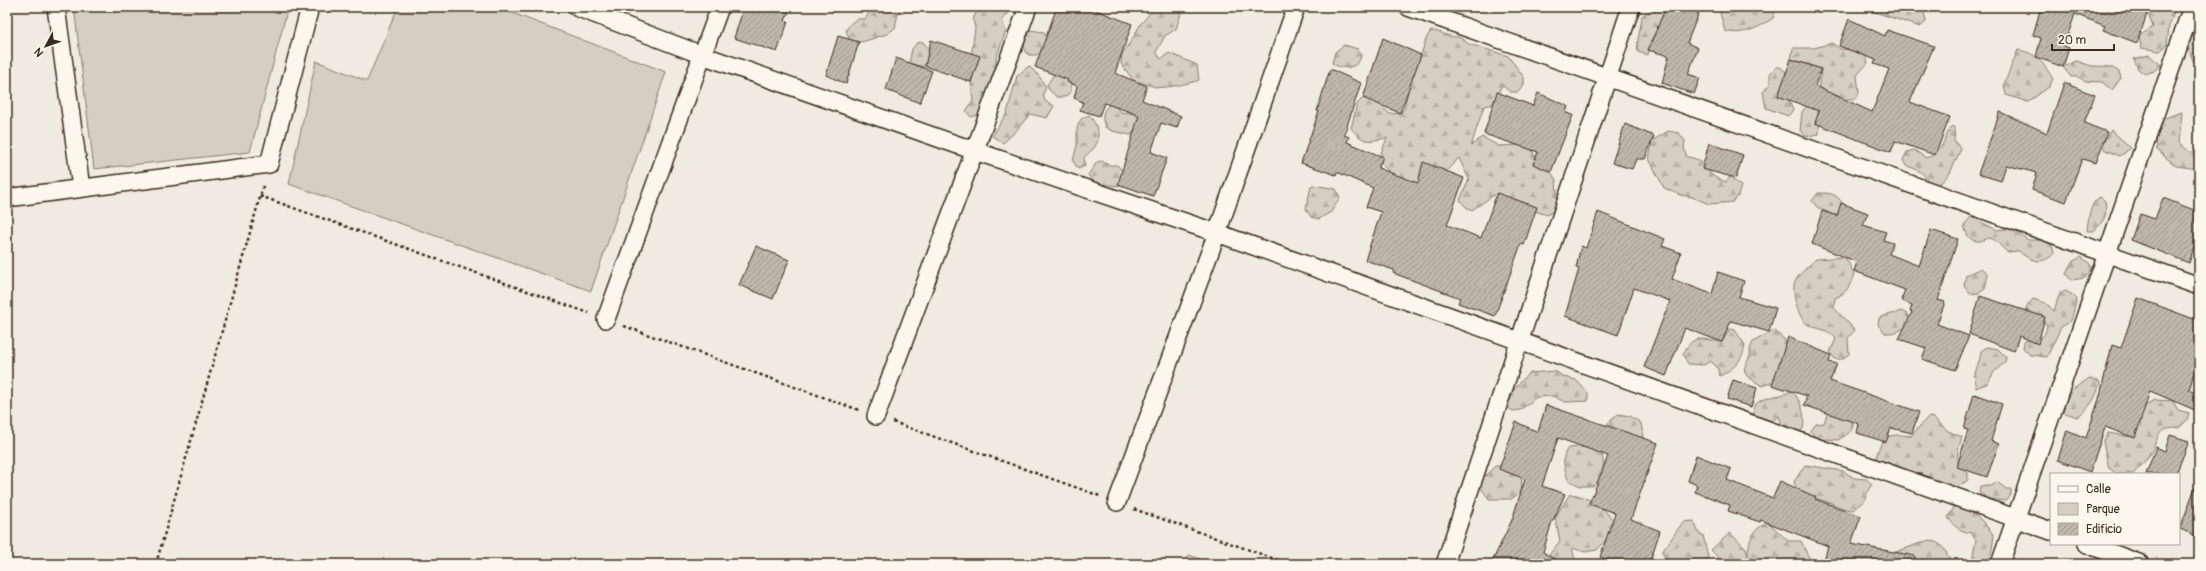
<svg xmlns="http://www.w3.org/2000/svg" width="2206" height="571" font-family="Pangolin,sans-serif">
<defs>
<pattern id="forest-firs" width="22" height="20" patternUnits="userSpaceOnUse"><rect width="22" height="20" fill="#d5cec3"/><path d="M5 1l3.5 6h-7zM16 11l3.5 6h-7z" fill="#b8b1a7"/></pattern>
<pattern id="building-hatch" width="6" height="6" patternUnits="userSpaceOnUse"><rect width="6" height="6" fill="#c0b8ad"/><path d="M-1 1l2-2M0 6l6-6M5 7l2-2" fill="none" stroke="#9d968c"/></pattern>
</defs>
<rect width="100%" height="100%" fill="#f0ebe0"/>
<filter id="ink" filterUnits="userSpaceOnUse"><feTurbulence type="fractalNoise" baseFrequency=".025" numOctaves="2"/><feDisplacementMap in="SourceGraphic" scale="8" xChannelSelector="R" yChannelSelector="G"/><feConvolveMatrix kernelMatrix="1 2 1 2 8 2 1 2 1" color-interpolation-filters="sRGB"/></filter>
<g filter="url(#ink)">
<!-- green -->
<path fill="#d5cec3" stroke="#887c70" d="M 74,7 L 288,7 L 250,152 L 94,169 Z
M 398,7 L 497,7 L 666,72 L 591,291 L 289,184 L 316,61 L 367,81 Z
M 1189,555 L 1213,564 L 1186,564 Z"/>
<!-- forest -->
<path fill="url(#forest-firs)" stroke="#887c70" d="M 873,7 L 903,7 L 898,13 L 895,28 L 887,34 L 865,41 L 859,42 L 849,39 L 846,30 C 852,21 855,18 865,19 Z
M 978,7 L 1014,7 L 1002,20 L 1006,31 L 996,58 L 997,70 L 984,113 L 971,117 L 966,111 L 973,101 L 971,82 L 976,67 L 971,57 L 975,28 L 973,20 Z
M 1155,7 L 1178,7 L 1181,13 L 1176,29 L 1165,36 L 1156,52 L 1161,59 L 1169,53 L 1197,65 L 1199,80 C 1191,83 1164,89 1156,87 C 1148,85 1142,82 1134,81 L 1121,64 L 1122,54 L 1133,38 L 1140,25 Z
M 1657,7 L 1668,13 L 1652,38 L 1648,55 L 1638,52 C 1636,40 1641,29 1642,16 Z
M 1722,7 L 1776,7 L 1773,18 C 1759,28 1743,36 1725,31 L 1720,13 Z
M 1860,7 L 1923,7 L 1926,22 L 1920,27 Z
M 2142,7 L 2176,8 L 2169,26 L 2167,45 L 2160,51 L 2141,48 L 2139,36 L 2153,27 L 2150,18 Z
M 2197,25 L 2199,25 L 2199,64 L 2193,61 L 2186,43 L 2190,33 Z
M 1030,30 L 1044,32 L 1049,45 L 1037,55 L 1029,55 L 1025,52 L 1024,44 Z
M 1431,31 C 1442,31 1448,38 1459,37 L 1469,44 L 1508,56 L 1524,77 L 1524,86 L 1518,92 L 1510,92 L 1502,85 L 1493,104 L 1484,106 L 1471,146 L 1482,137 L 1499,146 L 1519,145 L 1531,147 L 1537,163 L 1551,172 L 1556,180 L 1558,208 L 1547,215 L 1502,200 L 1497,193 L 1472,210 L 1466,207 L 1460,200 L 1469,179 L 1459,158 L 1446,171 L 1425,186 C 1404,183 1395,180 1381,163 L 1381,153 L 1387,138 C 1369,141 1364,144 1351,128 L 1357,104 L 1363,98 L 1373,99 L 1390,114 L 1400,113 L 1404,109 L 1414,64 C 1425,55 1422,41 1431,31 Z
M 923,42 L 929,50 L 929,59 L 925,66 L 917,66 L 909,63 L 912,49 L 917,43 Z
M 1832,43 L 1840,49 L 1854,50 L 1866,56 L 1868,63 L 1857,75 L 1859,93 L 1855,99 L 1844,99 L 1832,93 C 1822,101 1819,122 1819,134 L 1806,136 L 1800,131 L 1802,112 L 1818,90 L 1821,69 L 1791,59 L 1793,48 L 1814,48 Z
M 1344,45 L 1358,49 L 1361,53 C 1361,69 1342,71 1332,63 L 1335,52 Z
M 2018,50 C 2038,53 2043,63 2053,79 L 2049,87 L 2028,102 L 2006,95 L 2004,84 Z
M 2149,55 L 2161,65 L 2154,71 L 2145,74 L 2138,69 L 2134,59 Z
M 2076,61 C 2081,62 2087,65 2092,66 C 2103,67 2109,64 2119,72 L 2121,78 L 2112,90 L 2102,82 L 2086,81 L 2078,77 L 2071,77 L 2063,67 Z
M 1029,66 L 1039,76 L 1046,87 L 1043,94 L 1045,101 L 1054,106 L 1047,118 L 1030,114 L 1015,132 L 1003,143 L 992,136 L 1007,113 L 1017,76 Z
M 1776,67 L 1780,67 L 1786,72 C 1782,87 1787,97 1793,110 L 1788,116 L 1766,108 L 1763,92 L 1770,84 L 1770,74 Z
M 1056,71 L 1071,81 L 1071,92 L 1064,97 L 1057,97 L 1049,90 L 1047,85 Z
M 1111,103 L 1121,112 L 1135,114 L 1139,117 L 1138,129 L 1131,135 L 1112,131 L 1105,127 C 1101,116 1102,111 1111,103 Z
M 2182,112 L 2179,143 L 2191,153 L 2199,151 L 2199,169 L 2176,166 L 2157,150 L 2156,129 L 2162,119 Z
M 1089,115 C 1097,124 1103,138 1093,149 C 1090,152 1087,154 1084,158 L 1085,166 L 1078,169 L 1073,161 L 1077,145 L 1077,128 L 1081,119 Z
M 1953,126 L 1955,127 L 1954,141 L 1961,149 L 1950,173 L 1940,184 L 1929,184 C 1924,172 1918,169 1906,166 L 1903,160 L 1907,152 L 1914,150 L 1926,158 C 1946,151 1941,139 1953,126 Z
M 2111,130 L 2131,148 L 2120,156 L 2105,150 L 2102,145 Z
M 1668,131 L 1679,133 L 1685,141 L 1684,148 L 1687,157 C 1701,158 1703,165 1712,175 C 1715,178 1721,180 1726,182 L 1730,177 L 1741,186 L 1738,196 L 1733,202 L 1709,204 L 1692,197 L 1680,195 L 1664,188 L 1649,159 L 1652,141 Z
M 1102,161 L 1108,165 L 1117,165 L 1125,173 L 1123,186 L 1108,185 L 1098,188 L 1088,175 L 1097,162 Z
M 1314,185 L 1336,189 L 1340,198 L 1331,212 L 1319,219 L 1311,217 L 1306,209 L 1311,186 Z
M 1818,193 C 1830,193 1836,193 1843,204 L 1838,214 L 1833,215 L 1817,207 L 1812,201 Z
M 2100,197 L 2105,201 C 2108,215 2104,221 2094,231 L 2087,231 C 2088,221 2089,203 2100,197 Z
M 1971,217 L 1997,230 L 2012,228 L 2028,240 L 2043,240 L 2052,245 L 2054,253 C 2044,266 2029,261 2019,251 L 2007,252 C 2002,248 1996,239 1990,238 C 1986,238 1984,240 1980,241 C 1969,242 1966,234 1964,225 Z
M 1845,257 L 1854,273 C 1851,285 1847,293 1835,298 L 1834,308 L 1855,330 L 1848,338 L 1849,354 L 1842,359 L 1835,359 L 1830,352 L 1836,339 C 1828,328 1818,330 1807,324 C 1798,318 1791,291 1795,282 C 1798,274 1810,265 1816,259 Z
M 2081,257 L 2090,264 L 2090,270 L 2085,278 L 2071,280 L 2066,274 L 2072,262 Z
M 1981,268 L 1988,274 L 1985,289 L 1979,293 L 1970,294 L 1964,286 L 1966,275 Z
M 2066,291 L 2077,298 L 2071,321 L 2061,327 L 2047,357 L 2030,355 L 2023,348 L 2024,342 C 2036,336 2045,343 2047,325 L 2029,316 L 2026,307 L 2033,299 L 2046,303 L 2054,311 L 2060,292 Z
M 1901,311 L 1907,314 L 1911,321 C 1907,329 1894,334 1885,333 L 1878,325 L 1879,318 C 1886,314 1893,315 1901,311 Z
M 1730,329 L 1735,330 L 1745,345 C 1743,361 1734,368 1720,376 L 1717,367 L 1710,361 L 1704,365 L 1688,364 L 1683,354 C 1694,332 1703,340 1722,342 Z
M 1774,330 L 1785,340 L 1783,360 L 1776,381 L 1762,386 L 1747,376 L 1744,369 L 1750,356 L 1750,349 L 1753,342 Z
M 1987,347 L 1998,349 L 2006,357 L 2005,362 L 1994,372 L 1988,383 L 1976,388 C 1971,372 1980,366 1981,351 Z
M 1555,371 L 1564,377 L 1576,380 L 1588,393 L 1588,401 L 1565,402 L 1552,396 L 1537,397 L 1520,410 L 1513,411 L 1507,407 L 1515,388 L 1529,373 Z
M 2089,378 L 2100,382 C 2096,398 2091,407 2077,417 L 2057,410 C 2064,404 2066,399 2071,392 C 2075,386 2084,383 2089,378 Z
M 1792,391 C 1801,400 1806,416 1803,429 L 1796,434 L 1783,429 L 1779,416 L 1765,426 L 1753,418 L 1754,406 C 1765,394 1779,398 1792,391 Z
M 2155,400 L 2173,401 L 2178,410 L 2189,413 L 2187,420 L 2179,428 C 2156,429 2161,431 2153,449 C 2148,459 2140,467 2133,474 L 2117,474 L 2109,468 L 2103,442 L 2108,433 L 2132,437 L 2145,406 Z
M 1828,412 L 1852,420 C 1856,431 1846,435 1838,440 L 1826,439 L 1819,444 L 1811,431 L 1816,424 L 1824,423 Z
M 1618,414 L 1630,416 L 1641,423 L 1645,447 L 1602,436 L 1607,424 Z
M 1928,417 L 1934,418 L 1948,431 L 1962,437 L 1958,450 L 1958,463 L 1968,473 L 1968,480 L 1955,489 L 1927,479 L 1921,473 L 1915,477 L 1902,478 L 1897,466 L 1884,465 L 1875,461 C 1882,436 1885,433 1911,436 Z
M 1581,447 L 1593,448 L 1602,454 C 1605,466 1603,477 1593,486 L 1580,486 L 1568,480 C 1565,468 1560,459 1568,448 Z
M 1805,465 L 1843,471 L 1854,478 L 1866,479 L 1872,484 L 1867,492 L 1866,499 L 1853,510 C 1842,509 1835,504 1825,501 C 1813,497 1799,499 1794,482 Z
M 1495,466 L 1500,466 L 1521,472 L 1522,490 L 1512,499 L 1489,499 L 1479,485 L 1484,477 Z
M 1997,482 L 2006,489 L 2011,489 L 2011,493 L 2006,501 L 1990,499 L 1979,493 L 1980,486 L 1990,486 Z
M 1570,494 C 1585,495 1604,507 1613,520 L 1611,534 L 1597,550 L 1585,552 L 1572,548 L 1576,564 L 1549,564 L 1549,555 L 1560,541 L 1555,517 Z
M 1955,506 C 1973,510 1984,521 1994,536 L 1991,555 L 1985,564 L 1976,564 L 1972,559 L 1976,540 L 1971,533 C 1960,531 1954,527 1948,517 Z
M 1694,521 L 1699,534 L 1703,535 L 1708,557 L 1704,564 L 1668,564 L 1662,552 L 1683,522 Z
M 1768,522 L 1788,541 L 1801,541 L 1808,556 L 1816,564 L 1749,564 L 1748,558 L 1731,564 L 1724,564 L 1711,550 L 1730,533 L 1746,548 L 1748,556 C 1748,540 1753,529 1768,522 Z
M 1929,540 C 1943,542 1946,552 1952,564 L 1894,564 L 1896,552 Z"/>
<!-- building -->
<path fill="url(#building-hatch)" stroke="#3b2a1e" d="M 744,7 L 791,7 L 785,21 L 788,22 L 777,52 L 734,38 Z
M 1057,7 L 1088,7 L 1132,24 L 1115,73 L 1147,86 L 1142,100 L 1181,116 L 1177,128 L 1161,123 L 1151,152 L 1167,158 L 1153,196 L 1118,184 L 1139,115 L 1104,103 L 1099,116 L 1080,110 L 1083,102 L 1074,98 L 1077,86 L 1067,82 L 1068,80 L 1035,67 Z
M 1666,7 L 1701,7 L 1687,43 L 1698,48 L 1688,74 L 1700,78 L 1694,94 L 1662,83 L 1669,56 L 1648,50 Z
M 2041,7 L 2136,7 L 2148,11 L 2137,43 L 2103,30 L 2105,26 L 2075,14 L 2064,46 L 2069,48 L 2063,67 L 2036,57 L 2041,38 L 2033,35 Z
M 1849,19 L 1885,36 L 1887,30 L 1934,46 L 1910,102 L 1950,117 L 1935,155 L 1895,141 L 1891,152 L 1861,141 L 1815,123 L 1819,111 L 1778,96 L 1791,59 L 1821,69 L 1815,86 L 1872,112 L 1889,69 L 1874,64 L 1876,60 L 1839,46 Z
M 838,36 L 859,42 L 846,84 L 826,75 Z
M 1383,38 L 1421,55 L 1400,113 L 1363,98 Z
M 931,40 L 980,56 L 971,82 L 925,66 Z
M 896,58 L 932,71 L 920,103 L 886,90 Z
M 1330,69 L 1361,83 L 1344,135 L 1349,137 L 1347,142 L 1383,157 L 1378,168 L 1418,183 L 1423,162 L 1464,178 L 1447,225 L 1481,238 L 1497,193 L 1537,207 L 1524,245 L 1521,244 L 1495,316 L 1458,303 L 1460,298 L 1393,273 L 1394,270 L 1365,260 L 1381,212 L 1366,207 L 1373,188 L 1337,172 L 1336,175 L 1301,163 L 1319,111 L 1317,111 Z
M 2064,83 L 2095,95 L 2084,123 L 2107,132 L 2096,163 L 2082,159 L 2066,202 L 2032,190 L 2037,173 L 2006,165 L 2001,181 L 1978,174 L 2000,112 L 2047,133 Z
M 1497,92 L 1533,106 L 1538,93 L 1568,106 L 1566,113 L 1573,115 L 1551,172 L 1533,164 L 1538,152 L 1484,134 Z
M 1625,124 L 1654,136 L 1645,159 L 1636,159 L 1632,169 L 1612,163 Z
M 1709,143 L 1743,155 L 1736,178 L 1702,169 Z
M 2163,198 L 2199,212 L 2199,234 L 2189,263 L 2131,240 L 2140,214 L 2155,219 Z
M 1841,203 L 1868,213 L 1863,225 L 1886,232 L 1883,240 L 1893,243 L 1889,254 L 1919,266 L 1931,230 L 1958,239 L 1938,300 L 1945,302 L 1937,324 L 1969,336 L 1955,370 L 1922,359 L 1926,348 L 1899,339 L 1912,312 L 1910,311 L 1912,306 L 1901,300 L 1905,290 L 1854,271 L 1857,262 L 1812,244 L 1822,211 L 1837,216 Z
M 1598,212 L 1665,239 L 1662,246 L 1681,253 L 1672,279 L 1712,294 L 1718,272 L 1744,281 L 1739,297 L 1776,308 L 1769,332 L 1731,321 L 1722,342 L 1685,328 L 1666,376 L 1644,367 L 1670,301 L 1634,288 L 1618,335 L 1565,316 L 1579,269 L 1576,268 L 1581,246 L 1586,248 Z
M 756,246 L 789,260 L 773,299 L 739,285 Z
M 1980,296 L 2045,317 L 2038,344 L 2019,336 L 2014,351 L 1969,334 Z
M 2138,298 L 2199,321 L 2199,356 L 2189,390 L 2199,394 L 2195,410 L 2150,391 L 2135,438 L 2105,427 L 2090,472 L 2058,460 L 2067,430 L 2086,438 L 2099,399 L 2112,345 L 2121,348 Z
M 1788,337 L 1831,355 L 1829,362 L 1837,364 L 1830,381 L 1919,412 L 1912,433 L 1891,428 L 1886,442 L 1857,433 L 1859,424 L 1804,405 L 1807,396 L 1772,385 Z
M 1733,380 L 1757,388 L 1751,407 L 1727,399 Z
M 1974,394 L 2002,404 L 1991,441 L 1999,444 L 1987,477 L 1957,467 L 1968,430 L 1964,429 Z
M 1546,405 L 1658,443 L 1631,519 L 1660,531 L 1649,564 L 1617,564 L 1600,557 L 1615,513 L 1589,504 L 1608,456 L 1558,438 L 1542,486 L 1565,494 L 1553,521 L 1552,521 L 1543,552 L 1562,564 L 1491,564 L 1512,520 L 1525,479 L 1499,469 L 1516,422 L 1538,432 Z
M 2170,435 L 2189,441 L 2176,474 L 2146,474 L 2156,447 L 2165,451 Z
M 1696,455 L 1731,469 L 1727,480 L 1773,498 L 1780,481 L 1816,497 L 1815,499 L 1861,516 L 1851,544 L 1915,556 L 1914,564 L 1823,564 L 1828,546 L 1761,520 L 1760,522 L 1728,511 L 1730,505 L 1695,492 L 1697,485 L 1688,481 Z
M 2197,482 L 2199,482 L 2199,537 L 2180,529 Z"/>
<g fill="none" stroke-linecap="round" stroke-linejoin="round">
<defs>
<path id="street" d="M 56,7 L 81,188
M 576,7 L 702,55 L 975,151 L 1217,233 L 2051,531
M 1408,7 L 2199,286
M 7,198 L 269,164 L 310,7
M 606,319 L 720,7
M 876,416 L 1028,7
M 1117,502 L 1217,233 L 1296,7
M 2087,544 L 2141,564
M 1445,564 L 1631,7
M 2000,564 L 2192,7"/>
</defs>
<!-- street casing -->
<use href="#street" stroke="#3b2a1e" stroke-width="20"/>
<!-- path -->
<path stroke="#3b2a1e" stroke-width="2.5" stroke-dasharray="3 3" stroke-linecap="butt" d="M 260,196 L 589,313
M 624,326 L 859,410
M 893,422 L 1100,496
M 1134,509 L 1289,564
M 156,564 L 264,183"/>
<!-- street -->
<use href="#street" stroke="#fbf7ec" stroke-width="17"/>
</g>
</g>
<!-- margin -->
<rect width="2206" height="571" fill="none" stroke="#fbf7ec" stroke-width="24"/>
<rect x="12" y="12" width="2182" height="547" fill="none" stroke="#3b2a1e" stroke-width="1.5" filter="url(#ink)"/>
<!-- legend -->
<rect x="2050" y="473" width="130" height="72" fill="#fbf7ec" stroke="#aea59a"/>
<rect x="2058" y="486" width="20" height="6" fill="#fbf7ec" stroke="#aea59a"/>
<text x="2086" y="493" font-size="12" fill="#3b2a1e">Calle</text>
<rect x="2058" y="503" width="20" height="12" fill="#d5cec3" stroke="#aea59a"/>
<text x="2086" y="513" font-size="12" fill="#3b2a1e">Parque</text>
<rect x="2058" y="523" width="20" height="12" fill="url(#building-hatch)" stroke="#aea59a"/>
<text x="2086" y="533" font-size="12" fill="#3b2a1e">Edificio</text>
<!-- north arrow -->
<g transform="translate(46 46) rotate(229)" stroke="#fbf7ec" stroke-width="3" paint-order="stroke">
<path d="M0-3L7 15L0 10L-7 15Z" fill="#3b2a1e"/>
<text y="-6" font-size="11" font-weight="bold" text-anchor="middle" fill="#3b2a1e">N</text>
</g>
<!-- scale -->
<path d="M2052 44v6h62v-6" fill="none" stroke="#3b2a1e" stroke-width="2"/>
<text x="2058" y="44" font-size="12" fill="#3b2a1e" stroke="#fbf7ec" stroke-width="3" paint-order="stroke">20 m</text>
</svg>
